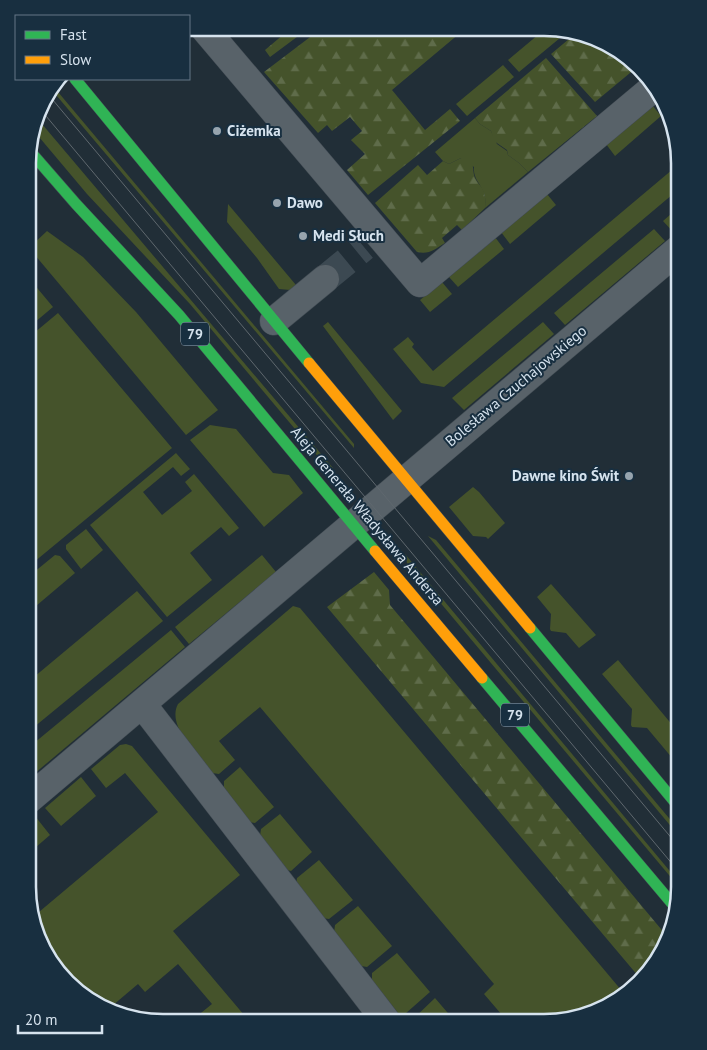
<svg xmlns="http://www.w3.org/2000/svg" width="707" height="1050" font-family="'PT Sans',sans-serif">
<defs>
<pattern id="forest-firs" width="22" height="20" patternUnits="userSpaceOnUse" patternTransform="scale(1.25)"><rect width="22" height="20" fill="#45532b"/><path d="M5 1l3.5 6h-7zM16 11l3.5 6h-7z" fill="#5f6c4a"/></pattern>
</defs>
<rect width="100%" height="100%" fill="#212e37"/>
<!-- green -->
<path fill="#45532b" d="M 545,29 L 562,29 L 566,33 L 519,72 L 508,60 Z
M 503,65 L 514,77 L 467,116 L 456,104 Z
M 53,86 L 354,444 L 354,448 L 51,89 Z
M 652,105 L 661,116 L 615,156 L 606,144 Z
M 475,118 L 480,124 L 491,131 L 497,144 L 507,151 L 508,155 L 519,163 L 528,172 L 485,208 C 485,202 486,196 483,191 C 479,182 473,178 474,167 L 461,158 L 449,164 L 443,161 L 435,152 Z
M 42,124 L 333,468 L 330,469 L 326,466 L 190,304 L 87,194 L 34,131 Z
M 679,164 L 679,189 L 444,387 L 421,383 L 393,349 L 408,337 L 414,344 L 412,347 L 433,371 Z
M 547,194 L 556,205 L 510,244 L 501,232 Z
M 228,204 L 301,291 L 279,289 L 257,258 L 227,222 Z
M 679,207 L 679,229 L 674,233 L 663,221 Z
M 654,229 L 665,241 L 565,325 L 554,313 Z
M 47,231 L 83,257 L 136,312 L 218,410 L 186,435 L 29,248 Z
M 495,237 L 504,249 L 458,287 L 449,277 Z
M 28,277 L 53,307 L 28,328 Z
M 442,282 L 452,294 L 430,312 L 420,300 Z
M 58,313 L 172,448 L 28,567 L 28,338 Z
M 328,322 L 402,411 L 393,420 L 323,326 Z
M 543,322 L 554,334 L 464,410 L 452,398 Z
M 210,425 L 236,429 L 273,473 L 289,475 L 303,493 L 264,527 L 190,440 Z
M 176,453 L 190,469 L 181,476 L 173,467 L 143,492 L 162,515 L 192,491 L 185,482 L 194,474 L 239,528 L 229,536 L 221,527 L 190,553 L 212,580 L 167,617 L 90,525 Z
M 473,487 L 479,492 L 505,523 L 488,539 L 486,537 L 473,536 L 449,507 Z
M 86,529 L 103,550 L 81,569 L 66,549 L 66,545 Z
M 428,536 L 436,540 L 679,830 L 679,836 Z
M 405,554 L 679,882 L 679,887 L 407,563 Z
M 55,555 L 60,556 L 75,573 L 36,606 L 28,597 L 28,577 Z
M 262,555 L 276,572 L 189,644 L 175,627 Z
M 551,584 L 596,635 L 579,648 L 566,633 L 551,631 L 550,629 L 551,614 L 537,597 Z
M 137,591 L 163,621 L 28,732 L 28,682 Z
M 293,606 L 300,608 L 622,991 L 596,1012 L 544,1022 L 508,1022 L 484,994 L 494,984 L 260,707 L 219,741 L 235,760 L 219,774 L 212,773 C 199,757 166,726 178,704 Z
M 171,630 L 185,647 L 28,779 L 28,748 Z
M 618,660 L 679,733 L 679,754 L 673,759 L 647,728 L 632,727 L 631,725 L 632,709 L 602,674 Z
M 126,744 L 132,746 L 240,875 L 173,931 L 250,1022 L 191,1021 L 212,1004 L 178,964 L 145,992 L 138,984 L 112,1006 L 113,1008 L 81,995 L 38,939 L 33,917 L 158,812 L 125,773 L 106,788 L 91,769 L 120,745 Z
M 240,767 L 274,807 L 255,823 L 249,822 L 224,788 L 224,781 Z
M 81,777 L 96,796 L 61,826 L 45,808 Z
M 280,814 L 312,852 L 291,871 L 287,870 L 260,836 L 261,829 Z
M 35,816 L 50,835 L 28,854 L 28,822 Z
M 319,860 L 353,900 L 329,919 L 322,918 L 296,884 L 297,878 Z
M 358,906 L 392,946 L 367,967 L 361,966 L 334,933 L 335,925 Z
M 397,953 L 430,992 L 405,1014 L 398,1013 L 372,980 L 372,973 Z
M 435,998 L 453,1019 L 450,1022 L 410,1022 Z"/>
<!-- forest -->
<path fill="url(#forest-firs)" d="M 279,28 L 309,28 L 270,57 L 265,50 L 284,34 Z
M 322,28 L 466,28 L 392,90 L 425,130 L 450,109 L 460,121 L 368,195 L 347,170 L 365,154 L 351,140 L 362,131 L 350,117 L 332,131 L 327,125 L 318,133 L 264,72 Z
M 575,34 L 627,56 L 636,68 L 595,102 L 551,54 Z
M 546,58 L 597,116 L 528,172 L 519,163 L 508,155 L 507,150 L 494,141 L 491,131 L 480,124 L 475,118 Z
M 461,158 C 477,158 471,169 475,178 C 477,182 480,185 482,188 C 486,194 485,201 485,208 L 462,230 L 457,225 L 442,238 L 445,243 C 435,249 429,255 417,252 L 375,203 L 418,165 L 427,175 L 443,161 L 449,164 Z
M 374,572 L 389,590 L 390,605 L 666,935 L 656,962 L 639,977 L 327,607 Z"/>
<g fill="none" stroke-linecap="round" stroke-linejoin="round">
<!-- street-tunnel -->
<path stroke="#3c4952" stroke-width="28" stroke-dasharray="28 14" stroke-linecap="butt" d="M 325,279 L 364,247"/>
<defs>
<path id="street" d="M 204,28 L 420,283 L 652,89
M 274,321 L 325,279
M 142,704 L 387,1022
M 28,800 L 679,249"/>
<path id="fast" d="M 75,79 L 309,363
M 29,150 L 76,204 L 179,315 L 375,551
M 530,628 L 679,807
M 482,678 L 675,907"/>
<path id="slow" d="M 309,363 L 530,628
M 375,551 L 482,678"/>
</defs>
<!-- street casing -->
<use href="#street" stroke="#414b53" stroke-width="29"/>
<!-- fast casing -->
<use href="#fast" stroke="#414b53" stroke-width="12"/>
<!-- slow casing -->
<use href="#slow" stroke="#414b53" stroke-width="12"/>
<!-- street -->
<use href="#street" stroke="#586269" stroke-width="28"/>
<!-- fast -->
<use href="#fast" stroke="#30b455" stroke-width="11"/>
<!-- slow -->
<use href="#slow" stroke="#ff9f0a" stroke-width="11"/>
<!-- tram -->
<path stroke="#5f686e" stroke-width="1" d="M 47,93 L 679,847
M 41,110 L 679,872"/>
</g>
<!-- markers -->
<g fill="#97a4ae" stroke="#182f40" stroke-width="2">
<circle cx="217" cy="131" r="5"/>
<circle cx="277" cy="203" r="5"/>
<circle cx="303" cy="236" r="5"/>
<circle cx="629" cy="476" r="5"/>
</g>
<g text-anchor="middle" stroke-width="4" stroke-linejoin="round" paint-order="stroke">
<!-- shield labels -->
<g fill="#182f40" stroke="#9dadba" stroke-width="1">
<rect x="181" y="322.5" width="28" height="23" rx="4"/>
<rect x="501" y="703.5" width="28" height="23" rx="4"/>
</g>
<g font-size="14" font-weight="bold" fill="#d6e3ee">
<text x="195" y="339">79</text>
<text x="515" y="720">79</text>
</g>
<!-- poi labels -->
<g font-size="15" font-weight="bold" fill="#d6e3ee" stroke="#182f40" text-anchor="start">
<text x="227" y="136">Ciżemka</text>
<text x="287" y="208">Dawo</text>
<text x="313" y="241">Medi Słuch</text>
<text x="619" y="481" text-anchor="end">Dawne kino Świt</text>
</g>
<!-- street labels -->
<g font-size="15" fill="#d6e3ee" stroke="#182f40">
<text transform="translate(516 386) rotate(-40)" y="5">Bolesława Czuchajowskiego</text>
<text transform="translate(367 516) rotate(50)" y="5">Aleja Generała Władysława Andersa</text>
</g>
</g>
<!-- crop -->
<path d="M0 0H707V1050H0ZM163 36H544A127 127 0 0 1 671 163V887A127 127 0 0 1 544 1014H163A127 127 0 0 1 36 887V163A127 127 0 0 1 163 36Z" fill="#182f40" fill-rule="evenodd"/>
<path fill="none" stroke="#d6e3ee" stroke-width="2.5" d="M163 36H544A127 127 0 0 1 671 163V887A127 127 0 0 1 544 1014H163A127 127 0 0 1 36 887V163A127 127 0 0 1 163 36Z"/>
<!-- legend -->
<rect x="15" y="15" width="175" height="65" fill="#182f40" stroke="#647786"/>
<rect x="25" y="31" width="25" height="8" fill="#30b455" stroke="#647786"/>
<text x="60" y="40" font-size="15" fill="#d6e3ee">Fast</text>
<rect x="25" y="56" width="25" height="8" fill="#ff9f0a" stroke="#647786"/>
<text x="60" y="65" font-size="15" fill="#d6e3ee">Slow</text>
<!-- scale -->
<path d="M18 1025v8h84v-8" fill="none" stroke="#d6e3ee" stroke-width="2.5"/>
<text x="25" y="1025" font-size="15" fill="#d6e3ee" stroke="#182f40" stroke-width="4" paint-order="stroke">20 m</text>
</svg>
